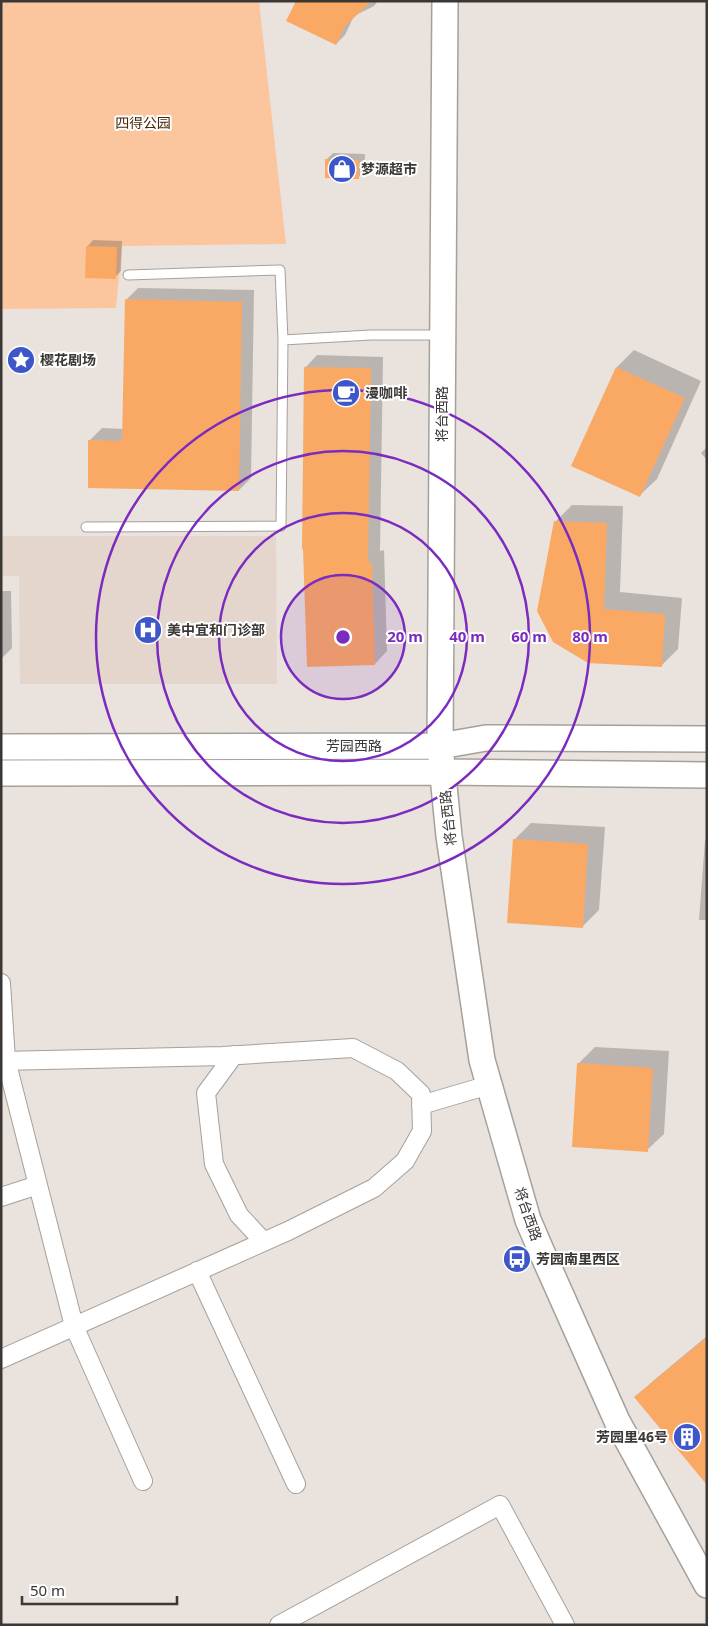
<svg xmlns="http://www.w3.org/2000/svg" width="708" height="1626" font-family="'Noto Sans','Noto Sans SC',sans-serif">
<rect width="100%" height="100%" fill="#e9e2dd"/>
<!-- built -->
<path fill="#e4d6cc" d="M 2,536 L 276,536 L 277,684 L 20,684 L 19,576 L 2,576 Z"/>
<!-- green -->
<path fill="#fbc69e" d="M 1,1 L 259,1 L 286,244 L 122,246 L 116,308 L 1,309 Z"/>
<!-- shadow -->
<path fill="#0003" d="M 297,1 L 378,1 L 374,6 L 354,16 L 345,35 L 336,44 Z
M 333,153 L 365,154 L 364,171 L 358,178 L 327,159 Z
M 93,240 L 122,241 L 121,271 L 115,277 L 87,247 Z
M 138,288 L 254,290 L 251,478 L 239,490 L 90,440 L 102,428 L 124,429 L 126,300 Z
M 634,350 L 701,381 L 657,479 L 640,495 L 573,465 L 617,367 Z
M 317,355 L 383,357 L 380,551 L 384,550 L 387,651 L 375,664 L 305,368 Z
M 707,447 L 707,460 L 701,453 Z
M 572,505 L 623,506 L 620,592 L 682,598 L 678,649 L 661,666 L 588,661 L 555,522 Z
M 1,591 L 11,591 L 12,648 L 1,659 Z
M 531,823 L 605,827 L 599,910 L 582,927 L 514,840 Z
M 707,838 L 707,920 L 699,920 L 705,840 Z
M 595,1047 L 669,1051 L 664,1134 L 647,1150 L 578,1064 Z
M 707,1336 L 707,1476 L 636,1398 L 653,1381 Z"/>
<!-- building -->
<path fill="#faa965" d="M 296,1 L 372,1 L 345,26 L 336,45 L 286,21 Z
M 325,159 L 359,160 L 359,179 L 325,178 Z
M 86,246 L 117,247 L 116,279 L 85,278 Z
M 125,299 L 242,302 L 239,491 L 88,488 L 88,440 L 122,441 Z
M 304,367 L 371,368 L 368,562 L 372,562 L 375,665 L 307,667 L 303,549 L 302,549 Z
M 616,367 L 685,398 L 640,497 L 571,466 Z
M 554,521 L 607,523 L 604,609 L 665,614 L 662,667 L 588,663 L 553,642 L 537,611 Z
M 513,839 L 588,844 L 583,928 L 507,923 Z
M 577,1063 L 653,1068 L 648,1152 L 572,1147 Z
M 707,1337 L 707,1485 L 634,1397 Z"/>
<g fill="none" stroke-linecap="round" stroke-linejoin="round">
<defs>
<path id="lane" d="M 283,340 L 371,335 L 440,335
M 86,527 L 281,526 L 283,340 L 280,270 L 128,275"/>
<path id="street" d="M 1,983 L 6,1060 L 74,1326 L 143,1481
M 234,1055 L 206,1093 L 214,1164 L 239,1215 L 264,1242
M 1,1061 L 223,1056 L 353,1048 L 397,1071 L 421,1094 L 422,1131 L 405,1161 L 374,1188 L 288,1231 L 1,1359
M 421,1105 L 489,1085
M 1,1197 L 38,1185
M 197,1271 L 296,1484
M 279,1625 L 500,1505 L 565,1625"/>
<path id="secondary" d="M 445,1 L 440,746 L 449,836 L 482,1060 L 528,1220 L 540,1248 L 617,1421 L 707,1585
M 1,747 L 440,746 L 486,738 L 707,739
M 1,773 L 443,772 L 707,775"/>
</defs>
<!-- lane casing -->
<use href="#lane" stroke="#a6a09b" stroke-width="11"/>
<!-- street casing -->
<use href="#street" stroke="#a6a09b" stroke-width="20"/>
<!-- secondary casing -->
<use href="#secondary" stroke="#a6a09b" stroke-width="28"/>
<!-- lane -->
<use href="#lane" stroke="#fff" stroke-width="9"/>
<!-- street -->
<use href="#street" stroke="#fff" stroke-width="18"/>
<!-- secondary -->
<use href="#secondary" stroke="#fff" stroke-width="25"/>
</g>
<!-- distance rings -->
<circle cx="343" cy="637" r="62" fill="#7b2cbf" fill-opacity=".12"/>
<g fill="none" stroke="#7b2cbf" stroke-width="2.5">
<circle cx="343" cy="637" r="62"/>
<circle cx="343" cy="637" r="124"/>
<circle cx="343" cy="637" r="186"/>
<circle cx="343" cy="637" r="247"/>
</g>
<!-- icons -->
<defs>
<symbol id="shop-disc" viewBox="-11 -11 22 22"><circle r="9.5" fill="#3d57ca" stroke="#fff"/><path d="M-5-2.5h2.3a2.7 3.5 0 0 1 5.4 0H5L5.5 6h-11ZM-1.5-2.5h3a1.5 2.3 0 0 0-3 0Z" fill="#fff"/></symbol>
<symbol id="sight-disc" viewBox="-11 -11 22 22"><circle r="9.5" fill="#3d57ca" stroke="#fff"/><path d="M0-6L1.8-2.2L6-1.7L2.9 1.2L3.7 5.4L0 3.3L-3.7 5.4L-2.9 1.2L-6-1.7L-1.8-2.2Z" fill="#fff"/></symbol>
<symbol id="cafe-disc" viewBox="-11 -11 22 22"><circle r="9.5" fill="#3d57ca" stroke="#fff"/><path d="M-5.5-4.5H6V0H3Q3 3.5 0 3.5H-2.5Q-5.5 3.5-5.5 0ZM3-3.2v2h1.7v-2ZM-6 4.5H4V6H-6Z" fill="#fff"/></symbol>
<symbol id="hospital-disc" viewBox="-11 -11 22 22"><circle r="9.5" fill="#3d57ca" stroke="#fff"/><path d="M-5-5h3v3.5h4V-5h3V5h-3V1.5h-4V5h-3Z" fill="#fff"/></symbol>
<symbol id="bus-disc" viewBox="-11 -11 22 22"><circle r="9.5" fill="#3d57ca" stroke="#fff"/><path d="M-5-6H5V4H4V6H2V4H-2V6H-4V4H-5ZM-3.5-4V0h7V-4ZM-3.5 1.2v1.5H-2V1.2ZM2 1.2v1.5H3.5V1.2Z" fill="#fff"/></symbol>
<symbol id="building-disc" viewBox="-11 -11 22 22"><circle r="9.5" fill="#3d57ca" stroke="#fff"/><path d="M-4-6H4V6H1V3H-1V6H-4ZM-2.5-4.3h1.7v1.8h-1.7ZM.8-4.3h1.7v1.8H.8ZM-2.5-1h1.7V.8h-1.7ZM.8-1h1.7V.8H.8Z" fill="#fff"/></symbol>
</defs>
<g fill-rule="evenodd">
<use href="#shop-disc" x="326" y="153" width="32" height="32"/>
<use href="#sight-disc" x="5" y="344" width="32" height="32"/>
<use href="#cafe-disc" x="330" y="377" width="32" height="32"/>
<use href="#hospital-disc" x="132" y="614" width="32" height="32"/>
<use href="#bus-disc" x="501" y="1243" width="32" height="32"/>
<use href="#building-disc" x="671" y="1421" width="32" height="32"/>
</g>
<g text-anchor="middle" stroke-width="4" stroke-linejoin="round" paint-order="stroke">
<!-- park labels -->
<g font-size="14" fill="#49290c" stroke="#fff">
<text x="143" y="128">四得公园</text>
</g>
<!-- poi labels -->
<g font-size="14" font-weight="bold" fill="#3a3735" stroke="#fff" text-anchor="start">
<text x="361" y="174">梦源超市</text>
<text x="40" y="365">樱花剧场</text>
<text x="365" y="398">漫咖啡</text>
<text x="167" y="635">美中宜和门诊部</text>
<text x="536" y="1264">芳园南里西区</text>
<text x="668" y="1442" text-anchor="end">芳园里46号</text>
</g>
<!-- street labels -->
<g font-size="14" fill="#3a3735" stroke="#fff">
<text transform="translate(442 414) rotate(-90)" y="5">将台西路</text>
<text x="354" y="751">芳园西路</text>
<text transform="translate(448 818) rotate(-96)" y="5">将台西路</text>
<text transform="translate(528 1214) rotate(71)" y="5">将台西路</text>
</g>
</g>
<circle cx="343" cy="637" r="8" fill="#7b2cbf" stroke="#fff" stroke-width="2.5"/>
<g font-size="15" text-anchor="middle" font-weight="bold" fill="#7b2cbf" stroke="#fff" stroke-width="4" stroke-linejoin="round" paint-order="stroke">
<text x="405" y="642">20 m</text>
<text x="467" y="642">40 m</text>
<text x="529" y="642">60 m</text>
<text x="590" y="642">80 m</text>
</g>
<!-- border -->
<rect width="708" height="1626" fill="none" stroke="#3a3735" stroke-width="5"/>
<!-- scale -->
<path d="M22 1596v8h155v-8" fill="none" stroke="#3a3735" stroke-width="2.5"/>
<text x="30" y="1596" font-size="15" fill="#3a3735" stroke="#ffffff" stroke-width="4" paint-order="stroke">50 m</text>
</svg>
